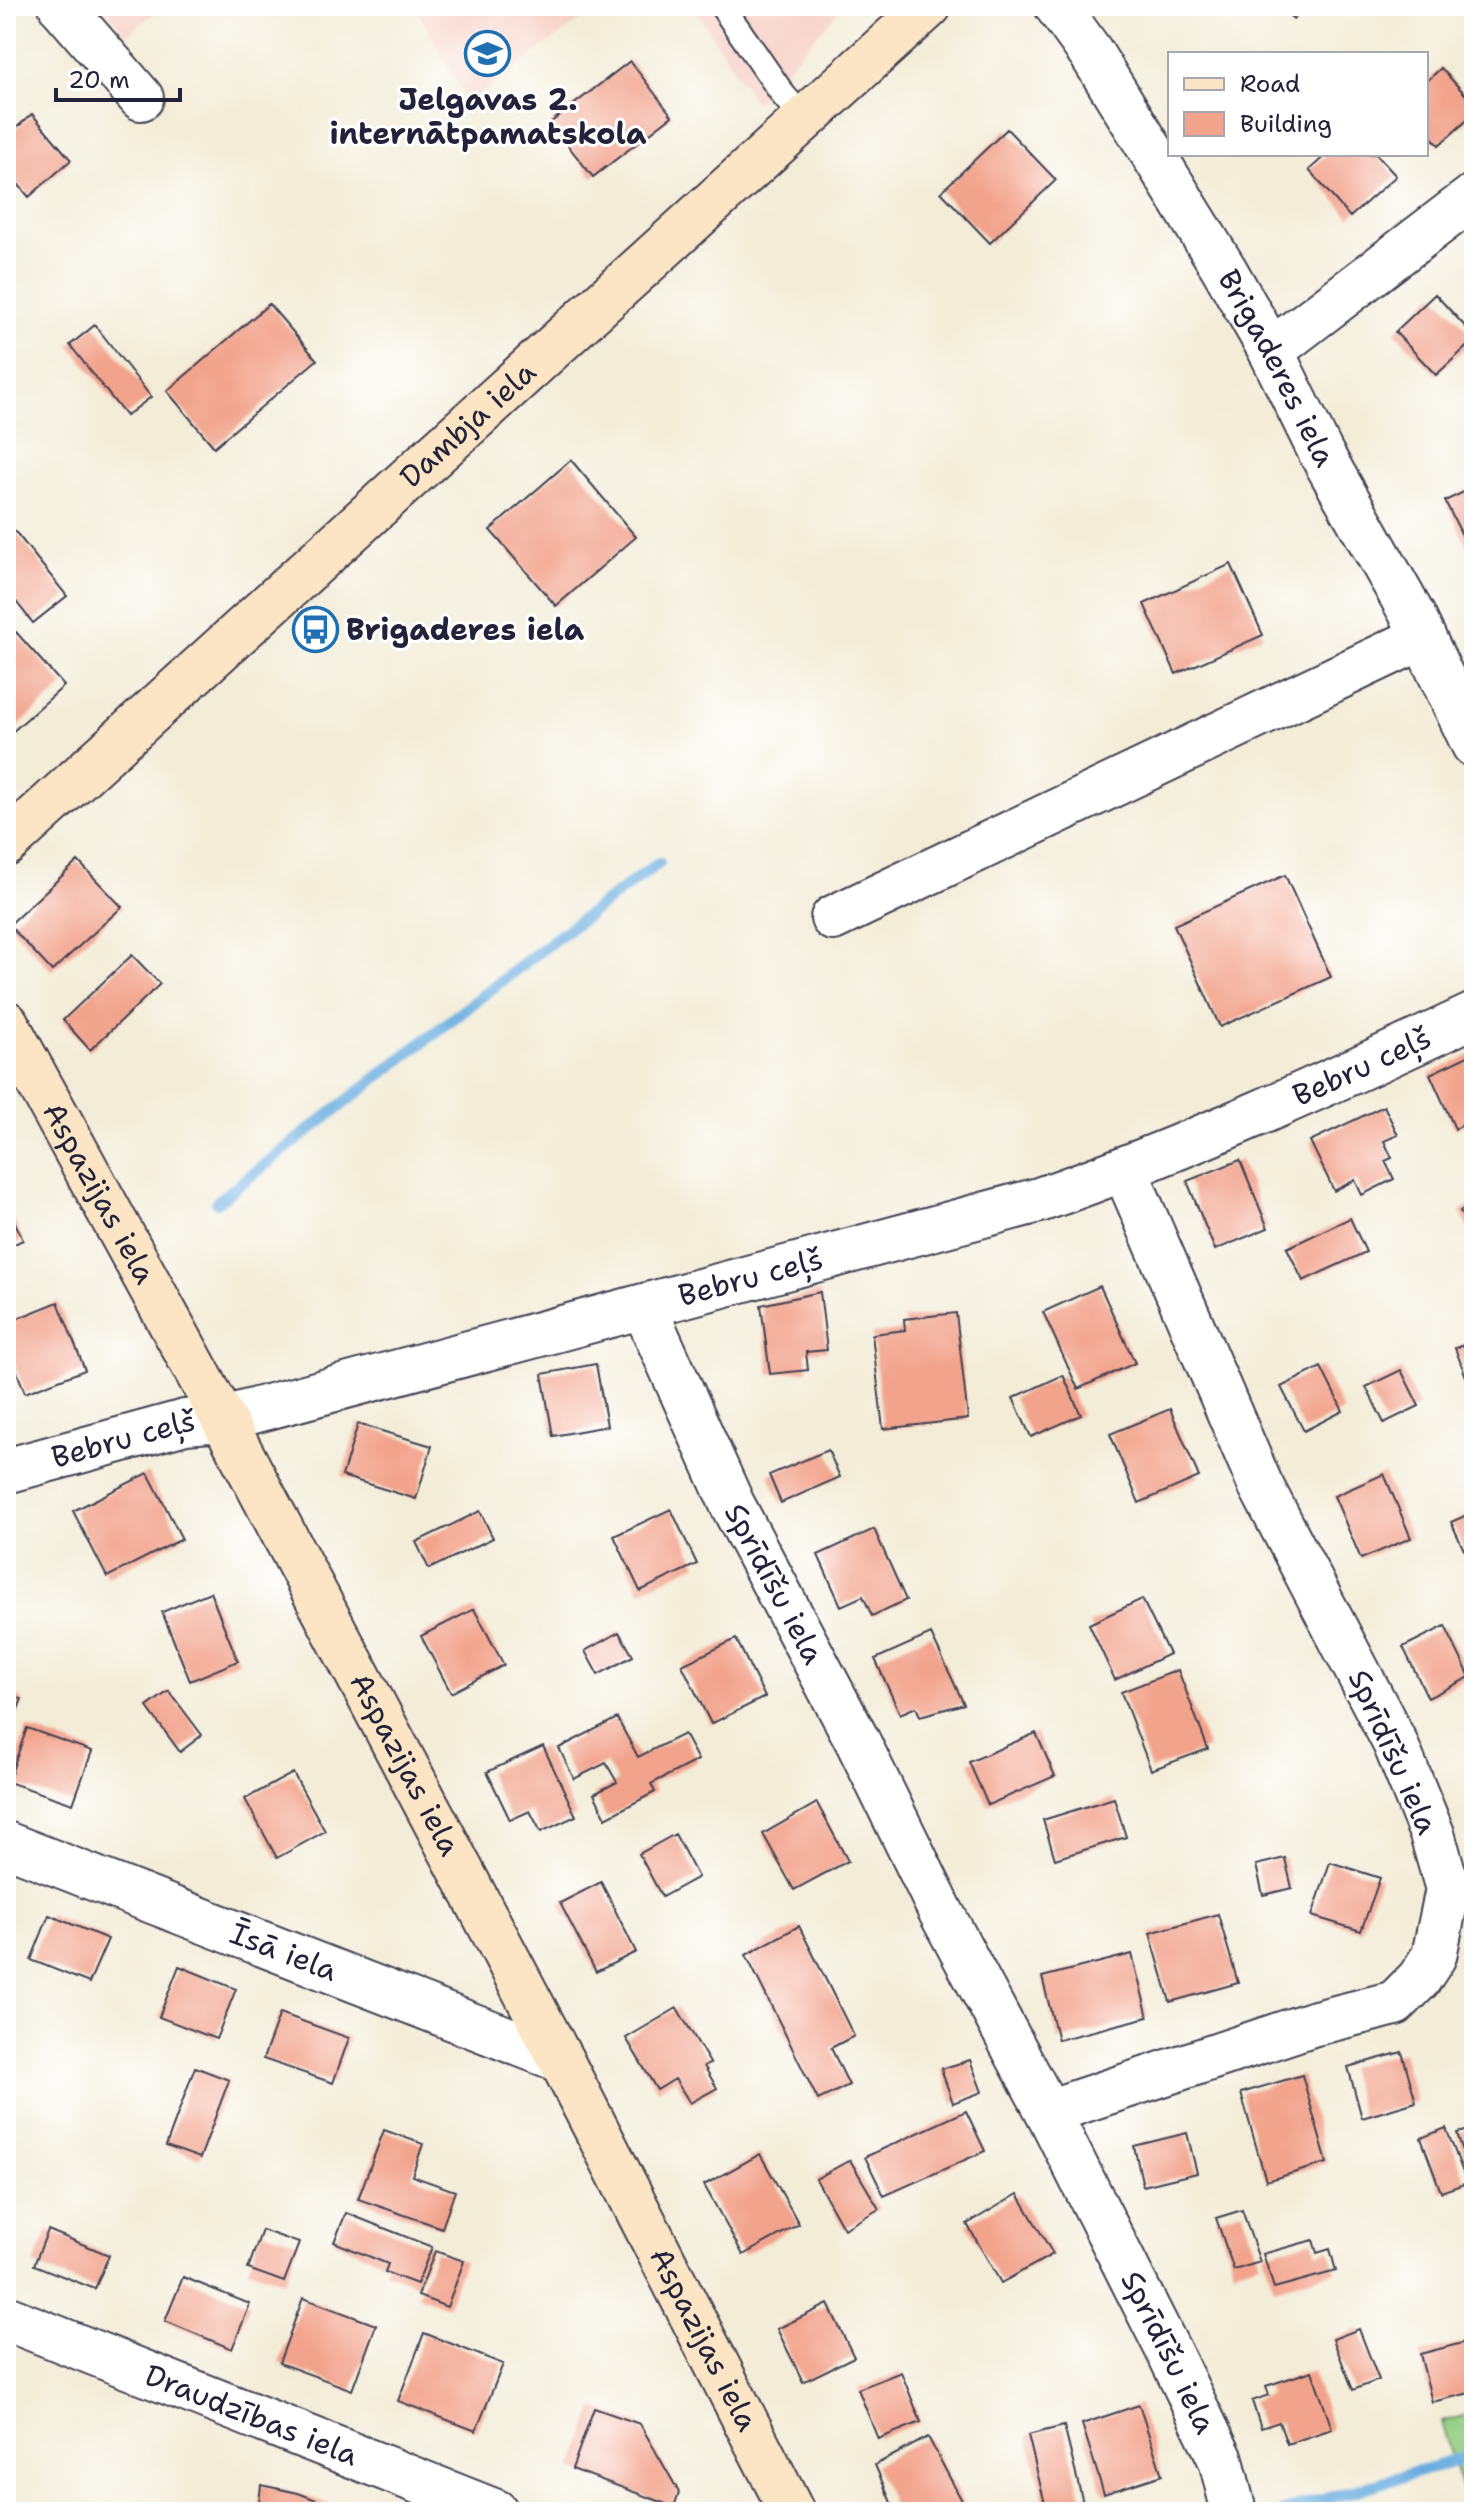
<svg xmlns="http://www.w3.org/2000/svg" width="1480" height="2518" font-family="'Shantell Sans',sans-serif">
<rect width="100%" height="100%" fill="#fff"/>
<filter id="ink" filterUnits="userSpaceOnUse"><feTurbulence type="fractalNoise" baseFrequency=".0125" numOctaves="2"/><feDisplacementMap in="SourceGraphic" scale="16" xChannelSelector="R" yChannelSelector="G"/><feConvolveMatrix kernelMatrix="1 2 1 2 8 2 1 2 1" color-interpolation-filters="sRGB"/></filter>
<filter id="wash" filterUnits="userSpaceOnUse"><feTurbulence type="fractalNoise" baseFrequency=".006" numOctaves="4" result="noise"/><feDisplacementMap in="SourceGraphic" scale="32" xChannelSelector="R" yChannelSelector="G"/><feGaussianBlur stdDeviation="1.8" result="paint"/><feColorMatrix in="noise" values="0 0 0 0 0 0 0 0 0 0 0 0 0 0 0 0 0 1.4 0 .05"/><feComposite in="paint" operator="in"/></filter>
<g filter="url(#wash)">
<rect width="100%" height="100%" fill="#f3ecd7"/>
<!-- built -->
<path fill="#f7d1c7" d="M 103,6 L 163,6 L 127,35 Z
M 415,6 L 600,6 L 468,102 Z
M 693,6 L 843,6 L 755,103 Z"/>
<!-- green -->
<path fill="#93ce83" stroke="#5a785f" stroke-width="2" d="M 1474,2413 L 1474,2486 L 1462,2490 L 1441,2422 Z"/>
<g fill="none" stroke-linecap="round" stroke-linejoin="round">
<!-- stream -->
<path stroke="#6baee0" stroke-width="12" d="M 217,1202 L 559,936 L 659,863
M 1283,2512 L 1474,2455"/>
</g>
<g id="blocks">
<!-- building -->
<path fill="#f2a38b" d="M 1281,6 L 1306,6 L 1293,19 Z
M 630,61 L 672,116 L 593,177 L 550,123 Z
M 1441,68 L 1474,104 L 1474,114 L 1439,145 L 1426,131 L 1426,82 Z
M 32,114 L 71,160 L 29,197 L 6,170 L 6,137 Z
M 1007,129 L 1056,180 L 990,243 L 941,192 Z
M 1327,154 L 1376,154 L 1396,176 L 1350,217 L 1309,170 Z
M 1435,294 L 1474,336 L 1474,340 L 1436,375 L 1395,332 Z
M 269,304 L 317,360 L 214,447 L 167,391 Z
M 95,325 L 151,397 L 126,416 L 70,345 Z
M 571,460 L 636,537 L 556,606 L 490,530 Z
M 1474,487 L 1474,559 L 1445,501 Z
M 6,520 L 67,596 L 33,623 L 6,589 Z
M 1231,564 L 1263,635 L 1176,674 L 1144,604 Z
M 16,632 L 64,686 L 11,733 L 6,727 L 6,641 Z
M 78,861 L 122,907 L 52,971 L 9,925 Z
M 1285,875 L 1331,977 L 1220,1027 L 1174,925 Z
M 132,955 L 160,984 L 90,1050 L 63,1020 Z
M 1474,1053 L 1474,1120 L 1455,1129 L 1430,1074 Z
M 1384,1106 L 1398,1135 L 1384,1141 L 1392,1158 L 1385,1161 L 1394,1179 L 1362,1195 L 1355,1180 L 1334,1191 L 1310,1141 Z
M 1240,1160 L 1268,1228 L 1215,1250 L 1187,1181 Z
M 6,1203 L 23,1240 L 6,1248 Z
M 1474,1205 L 1474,1241 L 1460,1211 Z
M 1350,1218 L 1366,1252 L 1303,1281 L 1287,1248 Z
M 1100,1286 L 1135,1363 L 1078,1389 L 1043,1312 Z
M 820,1292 L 827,1350 L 806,1352 L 808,1370 L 770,1374 L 761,1305 Z
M 58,1302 L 85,1370 L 25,1393 L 6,1343 L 6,1323 Z
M 956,1313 L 968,1419 L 883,1429 L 872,1334 L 905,1330 L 904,1319 Z
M 1474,1341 L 1474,1380 L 1468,1382 L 1455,1348 Z
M 596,1364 L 607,1426 L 553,1436 L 542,1374 Z
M 1321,1367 L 1343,1411 L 1304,1431 L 1281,1387 Z
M 1401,1370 L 1419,1406 L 1384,1423 L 1366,1387 Z
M 1063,1375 L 1081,1415 L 1031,1437 L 1013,1398 Z
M 1170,1409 L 1199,1477 L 1139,1503 L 1110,1434 Z
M 358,1424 L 432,1446 L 416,1499 L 342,1476 Z
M 828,1450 L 840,1477 L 781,1503 L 769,1475 Z
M 148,1473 L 182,1539 L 107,1577 L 73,1511 Z
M 1384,1474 L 1411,1538 L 1361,1559 L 1334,1496 Z
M 671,1509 L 697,1564 L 640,1591 L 614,1536 Z
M 480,1511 L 493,1538 L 429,1569 L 416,1542 Z
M 1474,1512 L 1474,1546 L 1464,1550 L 1451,1522 Z
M 874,1529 L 906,1600 L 872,1616 L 863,1596 L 841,1606 L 818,1555 Z
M 210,1592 L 238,1661 L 190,1681 L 162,1612 Z
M 1142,1599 L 1169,1654 L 1115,1680 L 1089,1624 Z
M 474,1609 L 504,1665 L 451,1693 L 421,1636 Z
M 1445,1626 L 1470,1677 L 1428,1698 L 1403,1647 Z
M 619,1632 L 633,1656 L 598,1675 L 585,1651 Z
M 931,1634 L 964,1704 L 920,1716 L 916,1707 L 900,1714 L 875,1659 Z
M 736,1639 L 765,1697 L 711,1724 L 682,1665 Z
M 1178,1670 L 1208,1749 L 1151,1770 L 1121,1692 Z
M 169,1691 L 202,1735 L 180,1752 L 147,1707 Z
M 6,1693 L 22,1699 L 6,1739 Z
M 617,1718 L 638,1757 L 684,1734 L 698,1760 L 651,1784 L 655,1792 L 606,1818 L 594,1794 L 617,1782 L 606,1763 L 574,1779 L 559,1748 Z
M 27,1728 L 92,1751 L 73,1804 L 8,1782 Z
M 1036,1733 L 1055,1776 L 988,1805 L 969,1762 Z
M 543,1746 L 576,1816 L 541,1832 L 530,1811 L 510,1820 L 487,1772 Z
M 293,1773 L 325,1831 L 277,1858 L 245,1799 Z
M 1114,1798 L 1126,1837 L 1055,1859 L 1043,1820 Z
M 817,1803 L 848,1861 L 794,1890 L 763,1834 Z
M 675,1834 L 698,1877 L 662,1897 L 639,1854 Z
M 1285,1858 L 1292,1888 L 1263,1895 L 1256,1865 Z
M 1330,1862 L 1380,1878 L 1361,1931 L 1312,1916 Z
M 601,1882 L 636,1952 L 596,1972 L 560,1903 Z
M 1218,1914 L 1238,1983 L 1170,2002 L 1150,1933 Z
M 49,1915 L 108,1939 L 89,1983 L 31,1960 Z
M 799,1926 L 854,2036 L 831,2048 L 849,2085 L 818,2100 L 746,1955 Z
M 1132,1954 L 1148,2017 L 1058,2040 L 1042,1977 Z
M 179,1966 L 236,1989 L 216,2039 L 159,2017 Z
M 677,2008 L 710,2063 L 704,2066 L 717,2088 L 690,2103 L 675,2079 L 657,2090 L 626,2038 Z
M 280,2013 L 349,2038 L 333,2083 L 263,2059 Z
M 1402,2052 L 1416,2102 L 1362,2118 L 1348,2067 Z
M 970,2060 L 982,2092 L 953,2103 L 941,2069 Z
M 195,2067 L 229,2080 L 200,2158 L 166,2146 Z
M 1302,2075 L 1327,2163 L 1266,2181 L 1241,2093 Z
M 966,2111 L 985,2151 L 884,2196 L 865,2157 Z
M 1446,2128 L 1467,2183 L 1441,2192 L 1421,2138 Z
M 1474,2129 L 1474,2182 L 1473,2182 L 1457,2133 Z
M 384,2130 L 423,2144 L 412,2176 L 455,2191 L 442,2228 L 358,2199 Z
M 1187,2133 L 1197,2173 L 1143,2186 L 1134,2146 Z
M 760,2154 L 799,2224 L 743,2255 L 704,2185 Z
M 850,2160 L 879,2209 L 844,2229 L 816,2179 Z
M 1018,2194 L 1053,2254 L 1001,2283 L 967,2224 Z
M 1242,2210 L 1260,2262 L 1234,2270 L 1216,2218 Z
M 346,2213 L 432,2247 L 417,2284 L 385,2272 L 388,2264 L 334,2242 Z
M 48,2230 L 109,2255 L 95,2289 L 34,2265 Z
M 262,2230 L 299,2243 L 284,2282 L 248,2269 Z
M 1313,2240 L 1317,2253 L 1330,2249 L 1336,2271 L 1274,2288 L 1263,2254 Z
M 435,2251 L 464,2261 L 447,2307 L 418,2296 Z
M 183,2277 L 250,2304 L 232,2349 L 165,2321 Z
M 303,2298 L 376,2325 L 352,2390 L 279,2363 Z
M 828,2304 L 854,2357 L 803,2382 L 777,2329 Z
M 1359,2329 L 1379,2380 L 1353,2390 L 1333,2339 Z
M 424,2333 L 503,2364 L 476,2431 L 398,2401 Z
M 1466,2342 L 1474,2374 L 1474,2392 L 1432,2402 L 1420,2354 Z
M 1312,2371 L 1332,2429 L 1287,2444 L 1279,2422 L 1261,2428 L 1252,2401 L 1269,2395 L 1266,2386 Z
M 901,2372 L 921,2422 L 878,2439 L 858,2389 Z
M 1139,2405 L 1162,2475 L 1104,2494 L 1082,2424 Z
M 594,2408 L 640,2424 L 679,2492 L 674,2507 L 572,2469 Z
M 1064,2426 L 1084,2507 L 1064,2512 L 1047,2512 L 1028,2435 Z
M 928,2437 L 968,2512 L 895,2512 L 875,2465 Z
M 261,2485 L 298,2493 L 348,2512 L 258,2512 Z"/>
</g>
</g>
<g filter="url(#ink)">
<use href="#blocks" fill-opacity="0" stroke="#414052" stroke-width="2"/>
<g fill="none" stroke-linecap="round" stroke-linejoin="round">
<defs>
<path id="lane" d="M 722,6 L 784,96 L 805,120"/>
<g id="street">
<path d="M 61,6 L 141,98"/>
<path id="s1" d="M 1057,6 L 1091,53 L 1224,269 L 1271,351 L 1321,453 L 1413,616 L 1474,745"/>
<path d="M 1271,351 L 1474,196"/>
<path d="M 833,918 L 1423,637"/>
<path id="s2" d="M 644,1307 L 732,1504 L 858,1742 L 941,1912 L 1048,2112 L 1169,2352 L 1221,2460 L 1234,2512"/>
<path id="s3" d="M 6,1471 L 185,1422 L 223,1419 L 1039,1200 C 1188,1148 1331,1082 1474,1015"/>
<path id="s4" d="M 6,1844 L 561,2060"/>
<path d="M 1048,2112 L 1312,2024 L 1395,2003 L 1419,1979 L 1434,1956 L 1448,1889 L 1432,1834 L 1395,1743 L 1260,1484 L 1125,1170"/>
<path id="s5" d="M 6,2318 L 496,2512"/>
</g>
<g id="secondary">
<path id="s6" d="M 6,844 L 929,6"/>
<path id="s7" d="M 6,1023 L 223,1419 L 561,2060 L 792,2512"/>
</g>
</defs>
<!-- lane casing -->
<use href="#lane" stroke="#414052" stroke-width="28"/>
<!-- street casing -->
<use href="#street" stroke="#414052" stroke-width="48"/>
<!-- secondary casing -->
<use href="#secondary" stroke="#414052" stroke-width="48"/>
<!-- lane -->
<use href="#lane" stroke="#fff" stroke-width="24"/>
<!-- street -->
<use href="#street" stroke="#fff" stroke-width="44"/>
<!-- secondary -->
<use href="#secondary" stroke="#fce5c4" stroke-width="44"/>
</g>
</g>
<!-- icons -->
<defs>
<symbol id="school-ring" viewBox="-11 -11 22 22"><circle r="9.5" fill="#fff" stroke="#1f6fb2" stroke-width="1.5"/><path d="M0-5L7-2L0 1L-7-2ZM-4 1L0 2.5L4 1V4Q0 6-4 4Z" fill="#1f6fb2"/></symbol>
<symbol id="bus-ring" viewBox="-11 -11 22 22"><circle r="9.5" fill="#fff" stroke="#1f6fb2" stroke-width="1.5"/><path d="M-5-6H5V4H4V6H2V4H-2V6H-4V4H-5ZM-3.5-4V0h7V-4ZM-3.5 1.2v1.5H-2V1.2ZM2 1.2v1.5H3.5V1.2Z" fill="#1f6fb2"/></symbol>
</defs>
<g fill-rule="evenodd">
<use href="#school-ring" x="462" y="28" width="51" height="51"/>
<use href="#bus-ring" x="290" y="604" width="51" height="51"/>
</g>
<g text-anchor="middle" stroke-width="6" stroke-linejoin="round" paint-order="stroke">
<!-- poi labels -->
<g font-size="30" font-weight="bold" fill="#22223b" stroke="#fff">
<text x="488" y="110">Jelgavas 2.<tspan x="488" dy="34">internātpamatskola</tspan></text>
<text x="346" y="640" text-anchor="start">Brigaderes iela</text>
</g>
<!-- street labels -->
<g font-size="30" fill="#22223b" stroke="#fff">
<text dy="10" stroke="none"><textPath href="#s1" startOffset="424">Brigaderes iela</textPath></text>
<text dy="10" stroke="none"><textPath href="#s6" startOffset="624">Dambja iela</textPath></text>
<text dy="10" stroke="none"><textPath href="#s3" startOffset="1418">Bebru ceļš</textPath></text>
<text dy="10" stroke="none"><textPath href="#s7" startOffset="194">Aspazijas iela</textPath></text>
<text dy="10" stroke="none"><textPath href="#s3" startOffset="770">Bebru ceļš</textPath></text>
<text dy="10" stroke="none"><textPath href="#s3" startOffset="122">Bebru ceļš</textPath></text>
<text dy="10" stroke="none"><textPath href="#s2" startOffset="306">Sprīdīšu iela</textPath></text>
<text transform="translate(1393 1752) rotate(66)" y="10">Sprīdīšu iela</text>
<text dy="10" stroke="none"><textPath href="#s7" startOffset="842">Aspazijas iela</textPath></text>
<text dy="10" stroke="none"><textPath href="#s4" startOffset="298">Īsā iela</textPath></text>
<text dy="10" stroke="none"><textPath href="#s7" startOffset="1490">Aspazijas iela</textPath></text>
<text dy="10" stroke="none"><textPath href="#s2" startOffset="1170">Sprīdīšu iela</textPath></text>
<text dy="10" stroke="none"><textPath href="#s5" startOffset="264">Draudzības iela</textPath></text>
</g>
</g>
<!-- margin -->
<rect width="1480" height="2518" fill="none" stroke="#fff" stroke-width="32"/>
<!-- legend -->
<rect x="1168" y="52" width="260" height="104" fill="#ffffff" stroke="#a7a7b1" stroke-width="2"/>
<rect x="1184" y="78" width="40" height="12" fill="#fce5c4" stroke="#a7a7b1" stroke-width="2"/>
<text x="1240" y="92" font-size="24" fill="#22223b">Road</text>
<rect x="1184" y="112" width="40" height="24" fill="#f2a38b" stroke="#a7a7b1" stroke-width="2"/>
<text x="1240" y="132" font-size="24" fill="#22223b">Building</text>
<!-- scale -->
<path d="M56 88v12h124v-12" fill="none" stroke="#22223b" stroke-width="4"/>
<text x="68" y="88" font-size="24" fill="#22223b" stroke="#ffffff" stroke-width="6" paint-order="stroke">20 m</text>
</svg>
